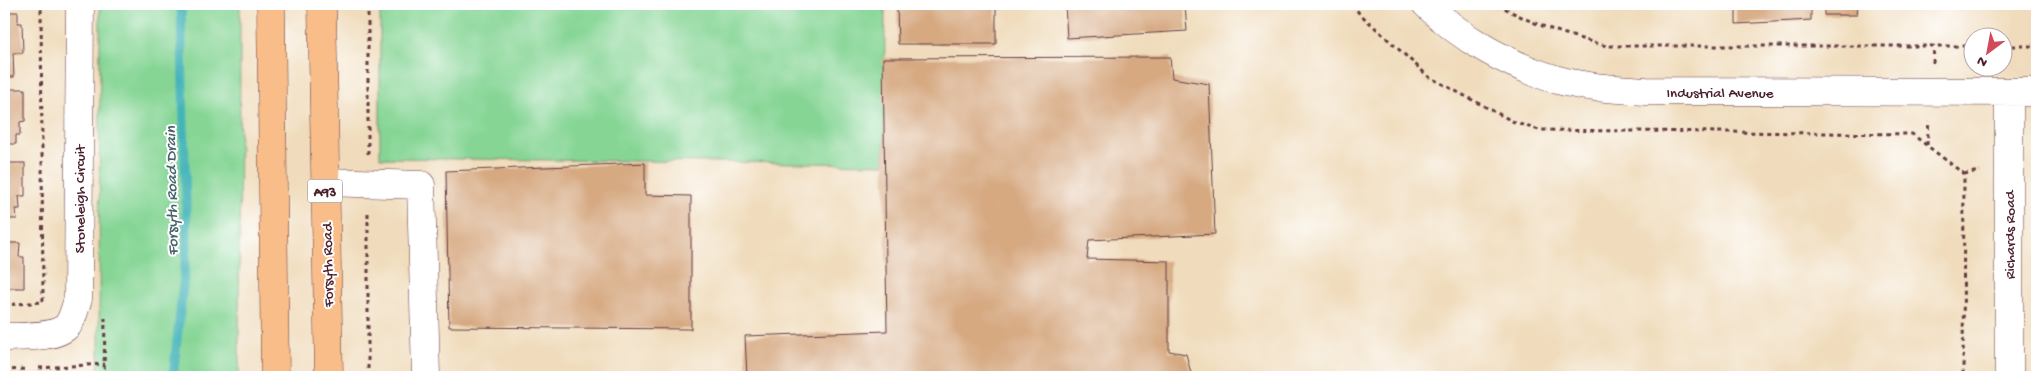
<svg xmlns="http://www.w3.org/2000/svg" width="2041" height="381" font-family="'Gochi Hand',sans-serif">
<rect width="100%" height="100%" fill="#fff"/>
<filter id="ink" filterUnits="userSpaceOnUse"><feTurbulence type="fractalNoise" baseFrequency=".02" numOctaves="2"/><feDisplacementMap in="SourceGraphic" scale="10" xChannelSelector="R" yChannelSelector="G"/><feConvolveMatrix kernelMatrix="1 2 1 2 8 2 1 2 1" color-interpolation-filters="sRGB"/></filter>
<filter id="wash" filterUnits="userSpaceOnUse"><feTurbulence type="fractalNoise" baseFrequency=".0096" numOctaves="4" result="noise"/><feDisplacementMap in="SourceGraphic" scale="20" xChannelSelector="R" yChannelSelector="G"/><feGaussianBlur stdDeviation="1.12" result="paint"/><feColorMatrix in="noise" values="0 0 0 0 0 0 0 0 0 0 0 0 0 0 0 0 0 1.4 0 .05"/><feComposite in="paint" operator="in"/></filter>
<g filter="url(#wash)">
<rect width="100%" height="100%" fill="#f0dcbc"/>
<!-- green -->
<path fill="#86d595" stroke="#687a60" d="M 100,4 L 240,4 L 239,377 L 97,377 L 99,359 Z
M 380,4 L 885,4 L 884,164 L 380,158 Z"/>
<g fill="none" stroke-linecap="round" stroke-linejoin="round">
<!-- stream -->
<path stroke="#44b4ba" stroke-width="9" d="M 173,377 L 187,248 L 181,4"/>
</g>
<g id="blocks">
<!-- building -->
<path fill="#d6a981" d="M 897,4 L 996,4 L 996,44 L 898,44 Z
M 1065,4 L 1185,4 L 1187,31 L 1067,38 Z
M 1736,4 L 1811,4 L 1811,20 L 1736,24 Z
M 1824,4 L 1857,4 L 1856,15 L 1824,15 Z
M 4,12 L 18,12 L 18,23 L 22,23 L 23,53 L 13,53 L 14,77 L 4,77 Z
M 1170,57 L 1172,78 L 1209,84 L 1215,234 L 1089,240 L 1087,259 L 1169,261 L 1169,351 L 1186,354 L 1192,377 L 747,377 L 745,336 L 887,331 L 883,58 Z
M 4,89 L 25,89 L 25,121 L 20,122 L 20,135 L 16,135 L 16,144 L 4,144 Z
M 4,163 L 25,163 L 25,196 L 19,196 L 20,209 L 16,209 L 17,219 L 4,219 Z
M 645,163 L 645,195 L 691,196 L 691,329 L 449,327 L 446,171 Z
M 7,243 L 20,243 L 19,257 L 24,257 L 24,288 L 4,288 L 4,246 L 7,246 Z"/>
</g>
</g>
<g filter="url(#ink)">
<use href="#blocks" fill-opacity="0" stroke="#633b41" stroke-width="1"/>
<g fill="none" stroke-linecap="round" stroke-linejoin="round">
<defs>
<path id="minor" d="M 1426,4 C 1461,39 1510,66 1558,80 C 1587,88 1617,89 1646,91 L 2037,92
M 2009,92 L 2009,377
M 325,182 L 421,185 L 426,377
M 4,337 C 21,336 56,339 68,325 C 73,318 75,308 78,299 L 80,4"/>
<path id="highway" d="M 271,4 L 275,377
M 322,4 L 329,377"/>
</defs>
<!-- minor casing -->
<use href="#minor" stroke="#633b41" stroke-width="29"/>
<!-- highway casing -->
<use href="#highway" stroke="#633b41" stroke-width="29"/>
<!-- path -->
<path stroke="#633b41" stroke-width="3" stroke-dasharray="4 4" stroke-linecap="butt" d="M 1352,4 L 1359,13 L 1429,77 L 1516,123 L 1539,130 L 1912,134 L 1964,174 L 1963,377
M 1498,4 C 1531,25 1568,35 1606,46 L 1974,46
M 2004,46 L 2037,46
M 1933,63 L 1934,46
M 1927,145 L 1929,121
M 368,154 L 368,4
M 1964,174 L 1980,171
M 368,213 L 368,377
M 4,305 L 43,302 L 41,4
M 39,368 L 105,364
M 4,370 L 27,369
M 104,377 L 105,318"/>
<!-- minor -->
<use href="#minor" stroke="#fff" stroke-width="28"/>
<!-- highway -->
<use href="#highway" stroke="#f8bd89" stroke-width="28"/>
</g>
</g>
<g text-anchor="middle" stroke-width="4" stroke-linejoin="round" paint-order="stroke">
<!-- shield labels -->
<rect fill="#fff" stroke="#80626b" stroke-width="1" x="307.5" y="179.5" width="35" height="23" rx="4"/>
<g font-size="14" font-weight="bold" fill="#4a1f2b">
<text x="325" y="196">A93</text>
</g>
<!-- street labels -->
<g font-size="15" fill="#4a1f2b" stroke="#fff">
<text x="1720" y="97">Industrial Avenue</text>
<text transform="translate(79 199) rotate(-90)" y="5">Stoneleigh Circuit</text>
<text transform="translate(2009 235) rotate(-90)" y="5">Richards Road</text>
<text transform="translate(327 265) rotate(-91)" y="5">Forsyth Road</text>
</g>
<!-- water labels -->
<g font-size="16" font-style="italic" fill="#47626b" stroke="#fff">
<text transform="translate(170 191) rotate(-91)" y="6">Forsyth Road Drain</text>
</g>
</g>
<!-- margin -->
<rect width="2041" height="381" fill="none" stroke="#fff" stroke-width="20"/>
<!-- north arrow -->
<g transform="translate(1988 52) rotate(212)"><circle r="24" fill="#ffffff" stroke="#b7a5aa"/>
<path d="M0-4L9 19L0 12L-9 19Z" fill="#d1495b"/>
<text y="-8" font-size="14" font-weight="bold" text-anchor="middle" fill="#4a1f2b">N</text>
</g>
</svg>
